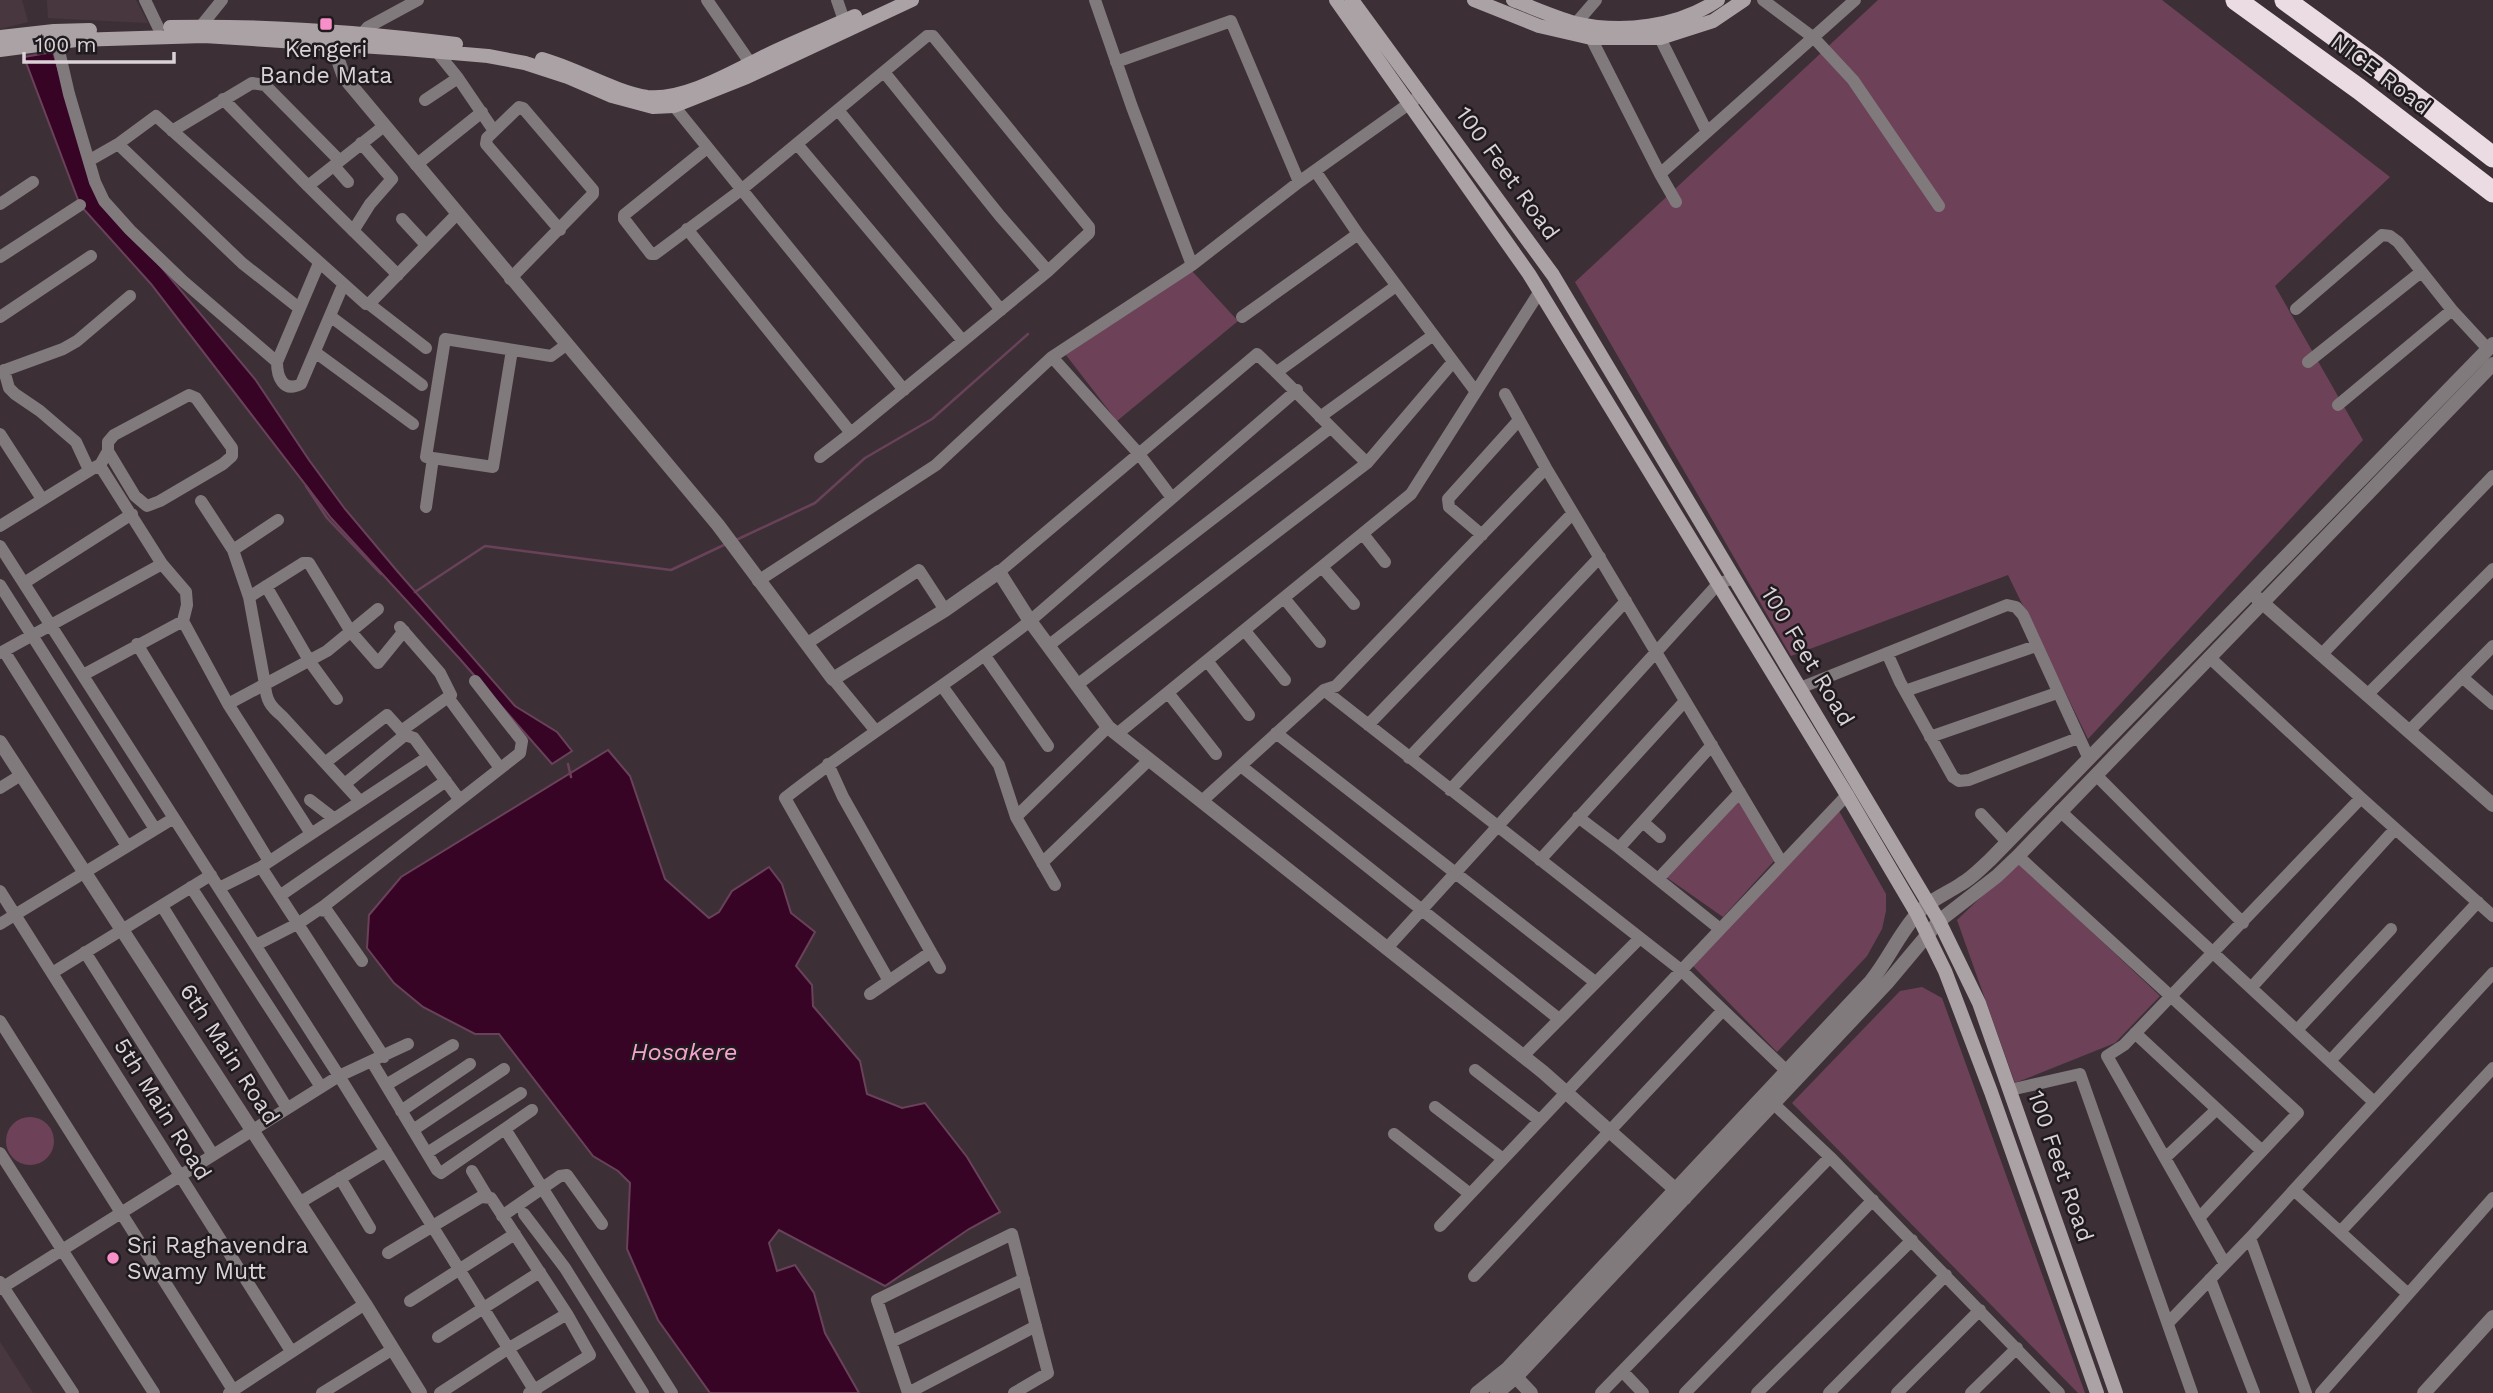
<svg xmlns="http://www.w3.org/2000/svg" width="2493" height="1393" font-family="'Work Sans',sans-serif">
<rect width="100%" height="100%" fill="#3c3036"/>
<!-- built -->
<path fill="#493740" d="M 0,0 L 22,0 L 28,22 L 0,29 Z
M 47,0 L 136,0 L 148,23 L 48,18 Z
M 0,1342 L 33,1393 L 0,1393 Z"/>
<!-- green -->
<path fill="#6d4259" d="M 1878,0 L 2162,0 L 2390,177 L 2275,286 L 2363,440 L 2088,739 L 2008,575 L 1791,656 L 1575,282 Z
M 1192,271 L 1238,321 L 1117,421 L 1066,355 Z
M 1739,799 L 1774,861 L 1723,917 L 1666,877 Z
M 1839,811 L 1886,894 L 1886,911 L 1882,929 L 1867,956 L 1777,1052 L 1693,966 Z
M 2018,862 L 2160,996 L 2115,1043 L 2015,1083 L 1957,920 Z
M 1922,987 L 1942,998 L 2085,1393 L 2078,1393 L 1792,1103 L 1900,991 Z
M6 1141a24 24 0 1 1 48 0a24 24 0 1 1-48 0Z"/>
<!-- water -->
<path fill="#380425" stroke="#69425a" stroke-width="2" d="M 53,52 L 95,188 L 255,379 L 309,460 L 345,509 L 398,572 L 515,706 L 557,732 L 572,751 L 552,764 L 459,658 L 331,518 L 151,284 L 80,205 L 24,57 Z
M 608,750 L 630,776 L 665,879 L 709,918 L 719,912 L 732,891 L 769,867 L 782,884 L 791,913 L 815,932 L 796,966 L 812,985 L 813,1006 L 860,1061 L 867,1094 L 902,1108 L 925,1103 L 967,1157 L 1000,1212 L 969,1229 L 885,1286 L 779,1230 L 769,1243 L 777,1271 L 795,1265 L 814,1293 L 825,1333 L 859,1393 L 710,1393 L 658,1320 L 627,1249 L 630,1183 L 618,1171 L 593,1156 L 499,1034 L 475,1034 L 423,1007 L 394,983 L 367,948 L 369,915 L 401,877 Z"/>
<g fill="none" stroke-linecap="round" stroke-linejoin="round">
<!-- stream -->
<path stroke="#69425a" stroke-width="2.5" d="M 306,486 L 327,518 L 381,574
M 736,540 L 815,503 L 865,458 L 932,419 L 1028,334
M 415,592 L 485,546 L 671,570 L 726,544
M 568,764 L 571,777"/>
<!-- minor -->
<path stroke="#817a7d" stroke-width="12" d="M 145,0 L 158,27
M 707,0 L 751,64
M 837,0 L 847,29
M 1095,0 L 1132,107 L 1192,265
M 1763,0 L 1814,38 L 1853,80 L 1939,206
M 201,26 L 222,0
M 1571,29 L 1596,0
M 1591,30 L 1591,38 L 1660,174 L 1855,0
M 362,34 L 368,27 L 418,0
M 1660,38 L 1707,132
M 57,42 L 69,94 L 95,182 L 104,201 L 130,230 L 183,281 L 277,362 L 319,263
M 437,52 L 458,78 L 494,131
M 1116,62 L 1231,21 L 1299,182
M 884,72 L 1000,216 L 1048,271
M 223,99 L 308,186 L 384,126
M 425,100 L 458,78
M 674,106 L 904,390
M 838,110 L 1001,310
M 172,131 L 252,83 L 265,85 L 340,161
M 118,144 L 156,116 L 366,304 L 369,304 L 457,214
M 797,144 L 963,341
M 90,160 L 118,144 L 242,263 L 299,308
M 416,165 L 482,112
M 334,166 L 348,182
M 1316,172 L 1358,234 L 1476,392
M 1660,174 L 1676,202
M 308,186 L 398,275
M 0,204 L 33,182
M 402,219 L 426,245
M 687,229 L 851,433 L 1048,271 L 1089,233 L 1089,227 L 933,36 L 927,36 L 741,190 L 655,254 L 651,254 L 624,219 L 624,215 L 707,148
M 353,231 L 370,204 L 392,179 L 361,143
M 0,257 L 80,205
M 510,279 L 593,194 L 593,190 L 523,108 L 519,107 L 487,138 L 486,144 L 560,230
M 369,304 L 426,348
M 2296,309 L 2382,235 L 2390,236 L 2398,242 L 2452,310 L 2488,349
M 330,316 L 422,385
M 0,317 L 91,256
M 1242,317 L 1358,234
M 512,350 L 493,467 L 426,457 L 445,339 L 551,356 L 566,345
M 315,352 L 413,424
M 1052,357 L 1139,454 L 1172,498
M 277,362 C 277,377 283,393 301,384 L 343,285
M 2308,362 L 2421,272
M 4,370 L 9,388 L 15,394 L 40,411 L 76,442 L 89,470
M 0,372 L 63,349 L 77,341 L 130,296
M 1277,372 L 1396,286
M 1505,394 L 1546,468 L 1782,863
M 2338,405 L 2452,310
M 1320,417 L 1432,336
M 0,434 L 42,499
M 820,457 L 851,433
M 99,467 L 108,451 L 135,496 L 147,506 L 160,501 L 223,464 L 232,456 L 232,448 L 196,398 L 189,395 L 114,435 L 108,442 L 108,451
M 201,501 L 233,550 L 249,597 L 265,684 C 266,700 270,706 282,716 L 359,800
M 426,507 L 433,458
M 0,526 L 97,466 L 102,469 L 162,564 L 186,592 L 187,605 L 183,621
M 1363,534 L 1385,562
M 1482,535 L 1449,507 L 1448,499 L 1519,420
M 0,546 L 339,1076 L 536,1393
M 233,550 L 278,520
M 1322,567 L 1354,604
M 999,572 L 1257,354 C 1295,389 1329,427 1367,463
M 758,581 L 936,465 L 1052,357 L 1192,265 L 1299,182 L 1417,98
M 24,583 L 132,514
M 0,585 L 155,829
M 266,586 L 310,662 L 337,699
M 249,597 L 303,563 L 309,563 L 351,632 L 378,663 L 404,631
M 1284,598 L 1320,642
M 400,627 L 440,673 L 451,695 L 401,731
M 1245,631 L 1285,680
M 137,644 L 269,861
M 806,644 L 919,570 L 945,610
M 1048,646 L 1330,428
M 4,651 L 127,846
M 0,653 L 162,564
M 1887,653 L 1900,682 L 1953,777 L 1959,781 L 1969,780 L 2078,738
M 2322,654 L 2493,476
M 985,656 L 1048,746
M 2209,657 L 2361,798 L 2493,916
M 1208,662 L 1249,715
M 83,675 L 183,621 L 228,704 L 310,832
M 2462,677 L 2493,704
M 833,679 L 875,730
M 1077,685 L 1367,463 L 1452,363
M 942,686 L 999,765 L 1016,817
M 1800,688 L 2007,605 L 2016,607 L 2023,615 L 2089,759
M 1324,690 L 1681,970 L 1793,1077
M 1905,691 L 2036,646
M 1169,694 L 1216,754
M 2368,694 L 2493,569
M 450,700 L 500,768
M 228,704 L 327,651 L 378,609
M 1368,725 L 1573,513
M 2409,731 L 2493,646
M 1276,733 L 1595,982
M 1117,734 L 1411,494 L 1540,291
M 1930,737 L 2057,693
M 1712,745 L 1619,848 L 1720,929
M 1409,758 L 1600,557
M 326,762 L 387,715 L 405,735
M 828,764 L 843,797 L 940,968
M 1241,766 L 1559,1019
M 2096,775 L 2243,923
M 346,783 L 405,735 L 414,738 L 459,799
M 0,788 L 21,775
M 1450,790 L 1626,601
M 310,800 L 332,817
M 1202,801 L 1324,690 L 1336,686 L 1546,468
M 2060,811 L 2374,1102
M 1981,814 L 2007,842
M 1578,817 L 1619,848
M 1643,822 L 1660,837
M 2018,856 L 2298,1113 L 2199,1218
M 1540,860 L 1685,701
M 1042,863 L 1149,760
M 261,867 L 384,1057
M 1658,879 L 1740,792
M 1055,885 L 1016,817 L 1108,727
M 191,887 L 321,1087
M 219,888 L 261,867 L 428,757
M 0,891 L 291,1351
M 281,895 L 446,781
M 162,906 L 287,1108
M 319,910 L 327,911 L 362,961
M 0,924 L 174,818
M 256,945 L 299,923 L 324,906 L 520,753 L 522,741 L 475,681
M 1387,948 L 1718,584 L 1734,578
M 85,952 L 213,1155
M 52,973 L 211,875
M 889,981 L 785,798 C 865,735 951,683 1030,621 L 1297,390
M 2251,988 L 2395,829
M 870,994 L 931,952
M 0,1021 L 233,1390
M 2297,1030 L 2391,929
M 2135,1033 L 2262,1151
M 1523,1056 L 1640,938
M 2330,1061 L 2478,902
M 372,1062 L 437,1170 L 441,1173 L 532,1110
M 1475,1070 L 1539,1120
M 386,1085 L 453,1045
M 2010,1090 L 2080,1074 L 2192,1393
M 1774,1104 L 1830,1157 L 2059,1393
M 1435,1107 L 1503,1159
M 401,1111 L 470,1064
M 505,1129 L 672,1393
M 413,1130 L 504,1069
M 1394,1134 L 1470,1194
M 0,1153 L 154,1393
M 427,1153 L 521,1093
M 2165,1158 L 2217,1109
M 472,1171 L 487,1196
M 340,1178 L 370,1228
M 2294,1190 L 2408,1294
M 299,1203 L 386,1151
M 524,1214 L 565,1268 L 643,1393
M 502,1216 L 560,1176 L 567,1175 L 602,1224
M 1440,1226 L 1847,795
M 2340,1232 L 2493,1068
M 2250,1238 L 2306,1393
M 388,1253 L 481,1197 L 491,1198 L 567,1314 L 590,1355 L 529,1393
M 2225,1264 L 2107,1056 L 2124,1045 L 2361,798
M 1474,1276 L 1723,1010
M 2210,1279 L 2254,1393
M 0,1282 L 73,1393
M 0,1289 L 339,1076 L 408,1044
M 410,1301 L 515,1234
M 2168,1323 L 2250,1238 L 2493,973
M 438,1337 L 540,1272
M 891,1342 L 1024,1279
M 1622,1371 L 1643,1393
M 229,1393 L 365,1304
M 322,1393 L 393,1349
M 440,1393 L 509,1348 L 567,1314
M 908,1393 L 877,1300 L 1012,1234 L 1048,1373 L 1014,1393
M 908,1393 L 1036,1326
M 1601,1393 L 1830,1157
M 1685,1393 L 1873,1200
M 1757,1393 L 1912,1240
M 1829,1393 L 1946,1275
M 1897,1393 L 1980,1310
M 1971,1393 L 2017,1348
M 2321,1393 L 2493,1198"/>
<!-- tertiary -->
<path stroke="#817a7d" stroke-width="14" d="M 332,43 L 344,77 L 718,525 L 833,679 L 945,610 L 999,572 L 1030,621 L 1108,727 L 1543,1072 L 1685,1198
M 2257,598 L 2493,805
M 0,742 L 365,1304 L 420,1393
M 1511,1372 L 1531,1393
M 1477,1393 L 1507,1369 L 1871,981 C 1888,960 1899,934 1917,914 C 1929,900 1946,894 1961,884 C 1972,878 1981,868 1990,860 L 2493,344
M 1497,1393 L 1516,1377 L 1887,983 L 1939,921 L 1997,876 L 2018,856 L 2493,364
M 2424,1393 L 2493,1317"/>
<!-- secondary -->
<path stroke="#aba2a6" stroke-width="14" d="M 1336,0 L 1529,274 L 1847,795 L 1917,914 L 1945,971 L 1991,1092 L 2097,1393
M 1352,0 L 1553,275 L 1939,921 L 1979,1003 L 2116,1393
M 1474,0 L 1539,26 L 1591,38 L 1660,38 L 1713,21 L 1744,0
M 1513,0 C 1534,8 1554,17 1575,23 C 1622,34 1678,27 1718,0
M 170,27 C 265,25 361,32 456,44
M 0,37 L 54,31 L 90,30
M 0,50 L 76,40 L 204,36 L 406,49 L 488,56 L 525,63 L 568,77 L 612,96 L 653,107 L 674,106 L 747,77 L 912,0
M 542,59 C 575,68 615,92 647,97 C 685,101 734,71 767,55 C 796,41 826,29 855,16"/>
<!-- motorway -->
<path stroke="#ebdce3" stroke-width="21" d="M 2236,0 L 2359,89 L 2493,192
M 2285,0 L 2377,67 L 2493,157"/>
</g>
<!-- markers -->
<g fill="#f98fc9" stroke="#1f1a1d" stroke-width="2.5">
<rect x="319" y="17" width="14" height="14" rx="3.5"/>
<circle cx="113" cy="1258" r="7"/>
</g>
<g text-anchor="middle" stroke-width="5" stroke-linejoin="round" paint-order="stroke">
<!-- poi labels -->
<g font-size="23" fill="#dad2d6" stroke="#1f1a1d">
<text x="326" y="57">Kengeri<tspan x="326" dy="26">Bande Mata</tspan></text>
<text x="127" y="1253" text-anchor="start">Sri Raghavendra<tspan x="127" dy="26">Swamy Mutt</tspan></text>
</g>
<!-- street labels -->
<g font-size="23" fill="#dad2d6" stroke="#1f1a1d">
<text transform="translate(2381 74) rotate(37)" y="8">NICE Road</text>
<text transform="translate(1508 173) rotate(54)" y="8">100 Feet Road</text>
<text transform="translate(1808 656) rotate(59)" y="8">100 Feet Road</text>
<text transform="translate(230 1054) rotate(57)" y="8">6th Main Road</text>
<text transform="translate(163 1109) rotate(58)" y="8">5th Main Road</text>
<text transform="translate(2061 1166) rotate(71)" y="8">100 Feet Road</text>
</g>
<!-- water labels -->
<g font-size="24" font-style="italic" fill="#f7a3cf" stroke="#1f1a1d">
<text x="684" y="1060">Hosakere</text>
</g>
</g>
<!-- scale -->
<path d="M24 52v10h150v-10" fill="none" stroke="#dad2d6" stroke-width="3.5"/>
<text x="35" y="52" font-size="21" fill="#dad2d6" stroke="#1f1a1d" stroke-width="5" paint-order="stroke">100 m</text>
</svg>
